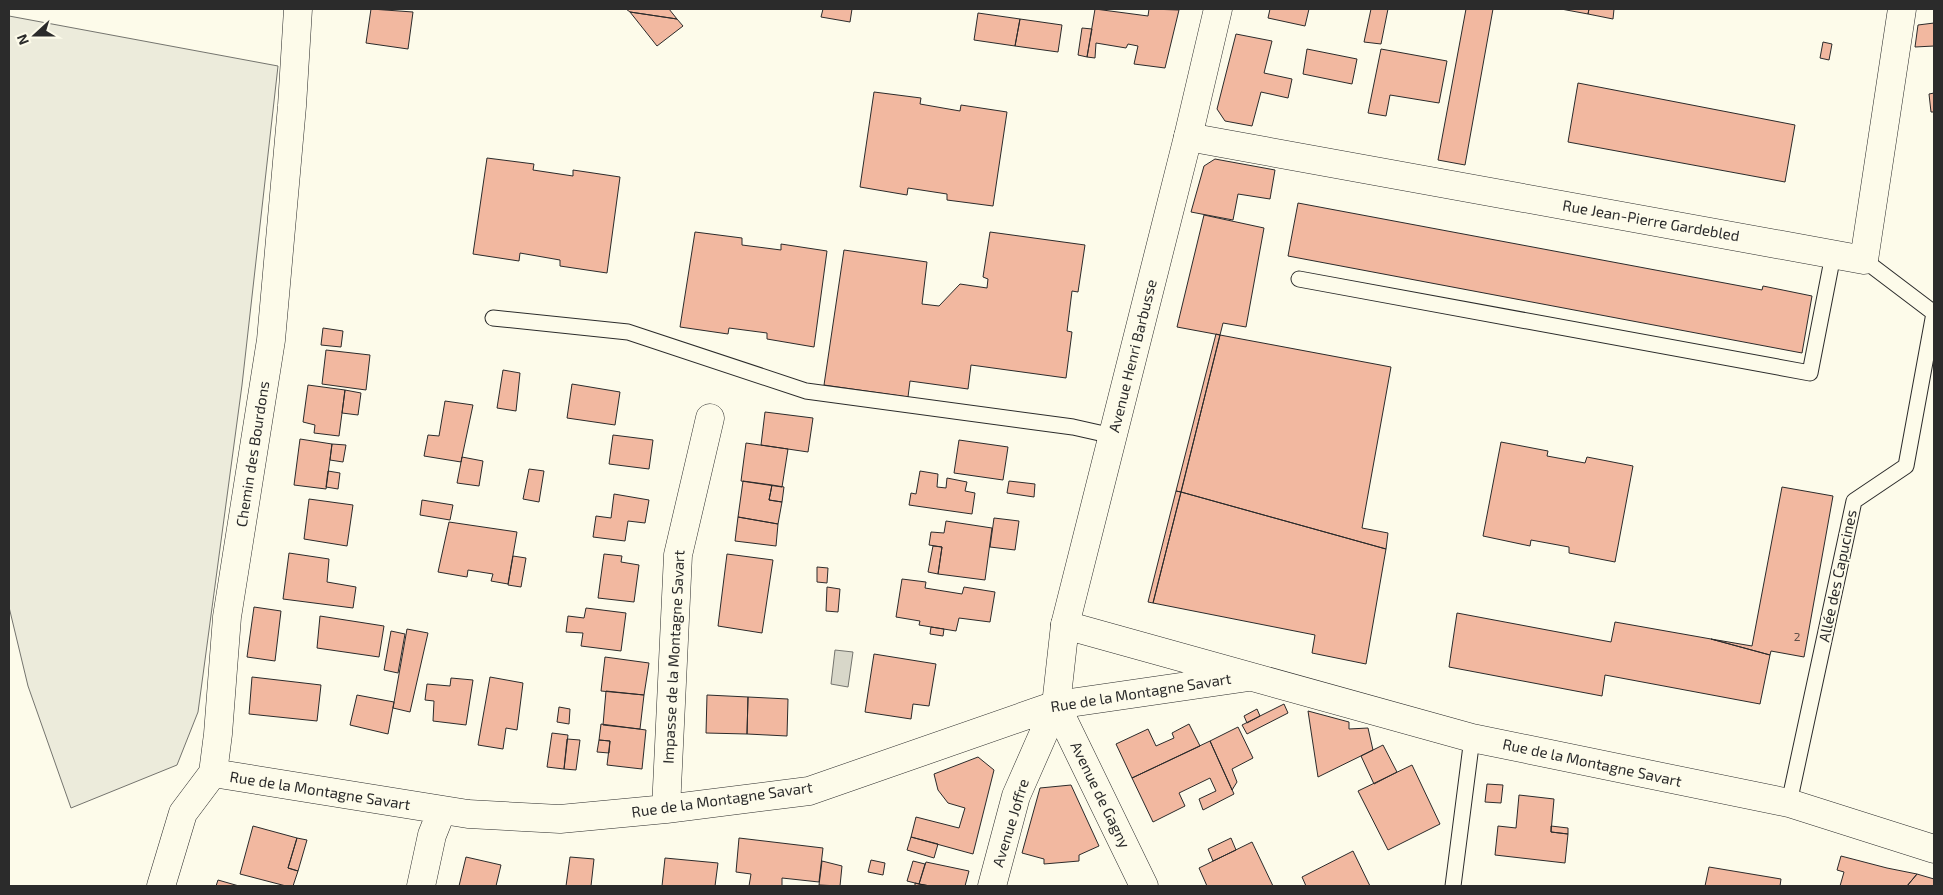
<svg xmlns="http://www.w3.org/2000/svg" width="1943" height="895" font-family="'Exo 2',sans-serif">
<rect width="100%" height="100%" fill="#fdfbea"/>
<!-- green -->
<path fill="#ecebdb" stroke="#74746e" d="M 9,16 L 278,66 L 242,385 L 198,712 L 177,765 L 71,808 L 28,686 L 9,607 Z"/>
<!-- water -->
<path fill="#d8d7c9" stroke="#74746e" d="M 835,650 L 853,652 L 848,687 L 831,684 Z"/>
<!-- building -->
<path fill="#f2b8a0" stroke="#2b2b2b" d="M 371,9 L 413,12 L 408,49 L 366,43 Z
M 626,9 L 669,9 L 677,19 L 630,12 Z
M 823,9 L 852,9 L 850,22 L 821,17 Z
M 1095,9 L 1148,16 L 1149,9 L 1179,10 L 1165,68 L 1134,64 L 1138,46 L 1128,44 L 1126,48 L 1096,43 L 1095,58 L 1087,57 Z
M 1270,9 L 1309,9 L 1305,26 L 1268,18 Z
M 1371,9 L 1388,9 L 1381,44 L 1364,42 Z
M 1466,9 L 1493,9 L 1465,165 L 1438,160 Z
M 1561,9 L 1589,9 L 1588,14 Z
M 1589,9 L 1614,9 L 1613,19 L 1588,14 Z
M 630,12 L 677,19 L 683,26 L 657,46 Z
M 978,13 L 1020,19 L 1015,46 L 974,40 Z
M 1020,19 L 1062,25 L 1058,52 L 1015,46 Z
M 1934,23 L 1934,46 L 1915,47 L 1918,25 Z
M 1082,28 L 1092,29 L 1087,57 L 1078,55 Z
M 1236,34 L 1272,41 L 1264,73 L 1292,79 L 1288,98 L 1261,92 L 1252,126 L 1225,121 L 1217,109 Z
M 1823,42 L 1832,44 L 1829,60 L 1820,58 Z
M 1307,49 L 1357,59 L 1352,84 L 1303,74 Z
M 1381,49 L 1447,61 L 1439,103 L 1390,95 L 1386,116 L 1368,113 Z
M 1578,83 L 1795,125 L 1785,182 L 1568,142 Z
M 874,92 L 921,98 L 920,104 L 960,111 L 961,105 L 1007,112 L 993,206 L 947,200 L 947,194 L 908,188 L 907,195 L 860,187 Z
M 1934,93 L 1934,112 L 1931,112 L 1929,94 Z
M 487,158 L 534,164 L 533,170 L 573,176 L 573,170 L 620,177 L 607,273 L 560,266 L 560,260 L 520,253 L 519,261 L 473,254 Z
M 1215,159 L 1275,170 L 1270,199 L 1238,194 L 1233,220 L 1191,212 L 1204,166 Z
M 1298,203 L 1762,290 L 1763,286 L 1812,296 L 1802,353 L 1288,256 Z
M 1204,215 L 1264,228 L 1246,327 L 1223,323 L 1220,335 L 1177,327 Z
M 695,232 L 742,238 L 742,245 L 781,250 L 781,244 L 827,251 L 814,347 L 767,339 L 767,333 L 729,328 L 728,334 L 680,327 Z
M 990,232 L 1085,245 L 1078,292 L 1072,291 L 1067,331 L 1072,332 L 1066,378 L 971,365 L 968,389 L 910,381 L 908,397 L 824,385 L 844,250 L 927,262 L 922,304 L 939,306 L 960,284 L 987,288 L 988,279 L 983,277 Z
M 323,328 L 343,331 L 341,347 L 321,345 Z
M 1216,334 L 1220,335 L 1181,492 L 1176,491 Z
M 1220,335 L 1391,367 L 1362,528 L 1388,533 L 1386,549 L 1181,492 Z
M 326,350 L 370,355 L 366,390 L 322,384 Z
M 503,370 L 520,373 L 516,411 L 497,408 Z
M 572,384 L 620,392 L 615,425 L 567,418 Z
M 308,385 L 345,390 L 339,436 L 314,433 L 315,425 L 303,422 Z
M 345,390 L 361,393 L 358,415 L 342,413 Z
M 445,401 L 473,405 L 461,462 L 424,456 L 428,435 L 439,436 Z
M 765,412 L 813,418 L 808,452 L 761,445 Z
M 613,435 L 653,440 L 649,469 L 609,464 Z
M 300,439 L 332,444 L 326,489 L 294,485 Z
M 959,440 L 1008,447 L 1003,480 L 954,473 Z
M 1501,442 L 1548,451 L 1547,456 L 1585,463 L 1587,457 L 1633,466 L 1615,562 L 1569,553 L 1569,547 L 1531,540 L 1530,546 L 1483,536 Z
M 746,443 L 788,449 L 782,487 L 741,481 Z
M 332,444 L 346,445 L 343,462 L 330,460 Z
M 462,457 L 483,461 L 479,486 L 457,483 Z
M 529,469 L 544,471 L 539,502 L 523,499 Z
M 328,471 L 340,473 L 338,489 L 326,487 Z
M 920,471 L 938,474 L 937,487 L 946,488 L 947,478 L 967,482 L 965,491 L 975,493 L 972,514 L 909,505 L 911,493 L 916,494 Z
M 743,481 L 772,485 L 769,500 L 782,502 L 778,524 L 738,517 Z
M 1009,481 L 1035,484 L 1034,497 L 1007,493 Z
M 772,485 L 784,487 L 782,502 L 769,500 Z
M 1782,487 L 1833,496 L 1804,657 L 1771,651 L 1770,655 L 1711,639 L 1752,646 Z
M 1176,491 L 1181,492 L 1153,603 L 1148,602 Z
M 1181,492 L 1386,549 L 1366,664 L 1312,653 L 1315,635 L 1153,603 Z
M 614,494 L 649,500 L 645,523 L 628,521 L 625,541 L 593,537 L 596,516 L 611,518 Z
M 309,499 L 353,505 L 347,546 L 304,539 Z
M 422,500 L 453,505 L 450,520 L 420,515 Z
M 738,517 L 778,524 L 776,546 L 735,541 Z
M 994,518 L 1019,521 L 1015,550 L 990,547 Z
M 946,521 L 992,528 L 985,580 L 938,574 L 942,547 L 929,545 L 931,532 L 944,533 Z
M 449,522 L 517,532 L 508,584 L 491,581 L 493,574 L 468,570 L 467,577 L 438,572 Z
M 933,546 L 942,547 L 938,574 L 928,572 Z
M 289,553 L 329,559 L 327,582 L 356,587 L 353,608 L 283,599 Z
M 604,554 L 622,556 L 621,562 L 639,565 L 634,602 L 598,598 Z
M 727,554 L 773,560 L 762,633 L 718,626 Z
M 513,556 L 526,558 L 521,587 L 508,585 Z
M 817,567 L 828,568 L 827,583 L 817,582 Z
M 902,579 L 926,582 L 925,588 L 962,594 L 964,587 L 995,592 L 990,622 L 959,618 L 956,631 L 919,625 L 920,621 L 896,617 Z
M 827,587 L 840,589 L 838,612 L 826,611 Z
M 254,607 L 281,611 L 275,661 L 247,657 Z
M 586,608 L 626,613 L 621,651 L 581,646 L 583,633 L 566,632 L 568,616 L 584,618 Z
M 1457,613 L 1611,642 L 1615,622 L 1711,639 L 1770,655 L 1760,704 L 1605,675 L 1602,696 L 1449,667 Z
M 320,616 L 384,626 L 379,657 L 317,648 Z
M 931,627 L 944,629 L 943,636 L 930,634 Z
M 407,629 L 428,633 L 410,712 L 393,708 Z
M 391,631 L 405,634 L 398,673 L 384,670 Z
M 874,654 L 936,664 L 929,706 L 913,704 L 911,719 L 865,712 Z
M 605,657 L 649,663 L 644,695 L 601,691 Z
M 252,677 L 321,685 L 317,721 L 249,714 Z
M 490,677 L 523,683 L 517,730 L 506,728 L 503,749 L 478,745 Z
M 451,678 L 473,680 L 466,725 L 433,721 L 434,701 L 425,700 L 427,684 L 450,686 Z
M 606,691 L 644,695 L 640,729 L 603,725 Z
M 357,695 L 394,702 L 388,734 L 350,725 Z
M 707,695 L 748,697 L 747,734 L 706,733 Z
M 748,697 L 788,699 L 787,736 L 747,734 Z
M 1284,704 L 1288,713 L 1247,734 L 1242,725 Z
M 559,707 L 570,709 L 569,724 L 557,722 Z
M 1257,709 L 1260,716 L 1247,723 L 1244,716 Z
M 1308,711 L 1349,722 L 1349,729 L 1368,728 L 1373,750 L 1318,777 Z
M 601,724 L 646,730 L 642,769 L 607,765 L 610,741 L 599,740 Z
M 1189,724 L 1200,746 L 1132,778 L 1116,744 L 1148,729 L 1156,746 L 1174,738 L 1172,733 Z
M 1238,727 L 1253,758 L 1232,769 L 1237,782 L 1232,790 L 1210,741 Z
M 552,733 L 568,735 L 564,769 L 547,767 Z
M 567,739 L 580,740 L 576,770 L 564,769 Z
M 599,740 L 610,741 L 609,753 L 597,752 Z
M 1210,741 L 1234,794 L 1203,810 L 1199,799 L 1216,791 L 1210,778 L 1179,793 L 1185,806 L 1153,822 L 1132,778 Z
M 1383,745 L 1397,772 L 1374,784 L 1361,756 Z
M 978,757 L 994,770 L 973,854 L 911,837 L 916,817 L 959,828 L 965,808 L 948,803 L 938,790 L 934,774 Z
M 1412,765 L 1440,824 L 1388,850 L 1358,791 Z
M 1487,784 L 1503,785 L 1501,803 L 1485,802 Z
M 1071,785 L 1099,846 L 1079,855 L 1079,861 L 1044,864 L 1044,859 L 1022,853 L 1040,788 Z
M 1519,795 L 1554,799 L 1551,832 L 1568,834 L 1565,863 L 1495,855 L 1498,826 L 1516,828 Z
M 253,826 L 297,838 L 288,868 L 298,871 L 293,886 L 286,886 L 240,874 Z
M 1551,826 L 1568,828 L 1568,834 L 1551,832 Z
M 911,837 L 938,844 L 934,858 L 907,850 Z
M 297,838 L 307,840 L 298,871 L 288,868 Z
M 739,838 L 823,848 L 819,882 L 782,878 L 782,886 L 749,886 L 751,874 L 736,872 Z
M 1231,838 L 1236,850 L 1213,861 L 1208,849 Z
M 1252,842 L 1273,886 L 1207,886 L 1199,868 Z
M 1353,851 L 1370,886 L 1306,886 L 1302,877 Z
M 1841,856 L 1887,868 L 1917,874 L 1907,886 L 1840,886 L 1844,872 L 1837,870 Z
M 466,857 L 501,865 L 496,886 L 459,886 Z
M 570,857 L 594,859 L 591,886 L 566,886 Z
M 665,858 L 718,863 L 715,886 L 662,886 Z
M 871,860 L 885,863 L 883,875 L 868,872 Z
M 822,861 L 842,866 L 840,886 L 819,885 Z
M 913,861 L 925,864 L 919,884 L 907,881 Z
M 926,862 L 969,871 L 965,886 L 930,886 L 919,884 Z
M 1709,867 L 1781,879 L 1780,886 L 1705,886 Z
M 1917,874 L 1934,879 L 1934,886 L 1907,886 Z
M 218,880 L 239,886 L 216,886 Z
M 915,883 L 919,884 L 930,886 L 915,886 Z"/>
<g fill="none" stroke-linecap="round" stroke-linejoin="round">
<defs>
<path id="lane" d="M 1299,279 L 1810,373 L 1833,255
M 493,318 L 628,332 L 806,391 L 1073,427 L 1113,436
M 1789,803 L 1854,501 L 1906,466 L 1934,313 L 1864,260
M 1453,886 L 1472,738"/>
<path id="street" d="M 1188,137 L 1864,260 L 1902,9
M 1065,625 L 1472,738 L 1789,803 L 1934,849
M 213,773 L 468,814 L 560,819 L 666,809 L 809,791 L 1056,705 L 1249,677
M 666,809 L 678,555 L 710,418
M 161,886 L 183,813 L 213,773 L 218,734 L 227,617 L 271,340 L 292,106 L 298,9
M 421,886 L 432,835 L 442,810
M 992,886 L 1016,796 L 1056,705"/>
<path id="secondary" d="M 1144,886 L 1056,705 L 1065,625 L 1188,137 L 1218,9"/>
</defs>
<!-- lane casing -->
<use href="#lane" stroke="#2b2b2b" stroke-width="17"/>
<!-- street casing -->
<use href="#street" stroke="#2b2b2b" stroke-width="29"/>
<!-- secondary casing -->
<use href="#secondary" stroke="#2b2b2b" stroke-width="29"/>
<!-- lane -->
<use href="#lane" stroke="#fdfbea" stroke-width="15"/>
<!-- street -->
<use href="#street" stroke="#fdfbea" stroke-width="28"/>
<!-- secondary -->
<use href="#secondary" stroke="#fdfbea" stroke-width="28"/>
</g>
<g text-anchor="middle" stroke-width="4" stroke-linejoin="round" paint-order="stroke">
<!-- number labels -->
<g font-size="12" fill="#5d4e48">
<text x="1797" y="641">2</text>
</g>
<!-- street labels -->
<g font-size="15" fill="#2b2b2b" stroke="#fdfbea">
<text transform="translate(1651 221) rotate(10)" y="5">Rue Jean-Pierre Gardebled</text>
<text transform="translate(1133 356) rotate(-76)" y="5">Avenue Henri Barbusse</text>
<text transform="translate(253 454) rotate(-81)" y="5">Chemin des Bourdons</text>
<text transform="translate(1838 576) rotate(-78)" y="5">Allée des Capucines</text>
<text transform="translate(674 657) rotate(-87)" y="5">Impasse de la Montagne Savart</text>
<text transform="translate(1141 693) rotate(-9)" y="5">Rue de la Montagne Savart</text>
<text transform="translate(1592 763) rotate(12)" y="5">Rue de la Montagne Savart</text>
<text transform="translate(320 791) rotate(9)" y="5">Rue de la Montagne Savart</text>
<text transform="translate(1100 795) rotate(64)" y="5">Avenue de Gagny</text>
<text transform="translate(722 800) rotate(-8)" y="5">Rue de la Montagne Savart</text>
<text transform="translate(1011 823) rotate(-73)" y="5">Avenue Joffre</text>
</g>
</g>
<!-- border -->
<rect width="1943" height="895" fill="none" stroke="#2b2b2b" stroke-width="20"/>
<!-- north arrow -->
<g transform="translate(35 35) rotate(249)" stroke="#fdfbea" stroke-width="4" paint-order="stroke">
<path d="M0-4L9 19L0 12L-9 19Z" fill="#2b2b2b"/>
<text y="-8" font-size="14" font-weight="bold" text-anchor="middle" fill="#2b2b2b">N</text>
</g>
</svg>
